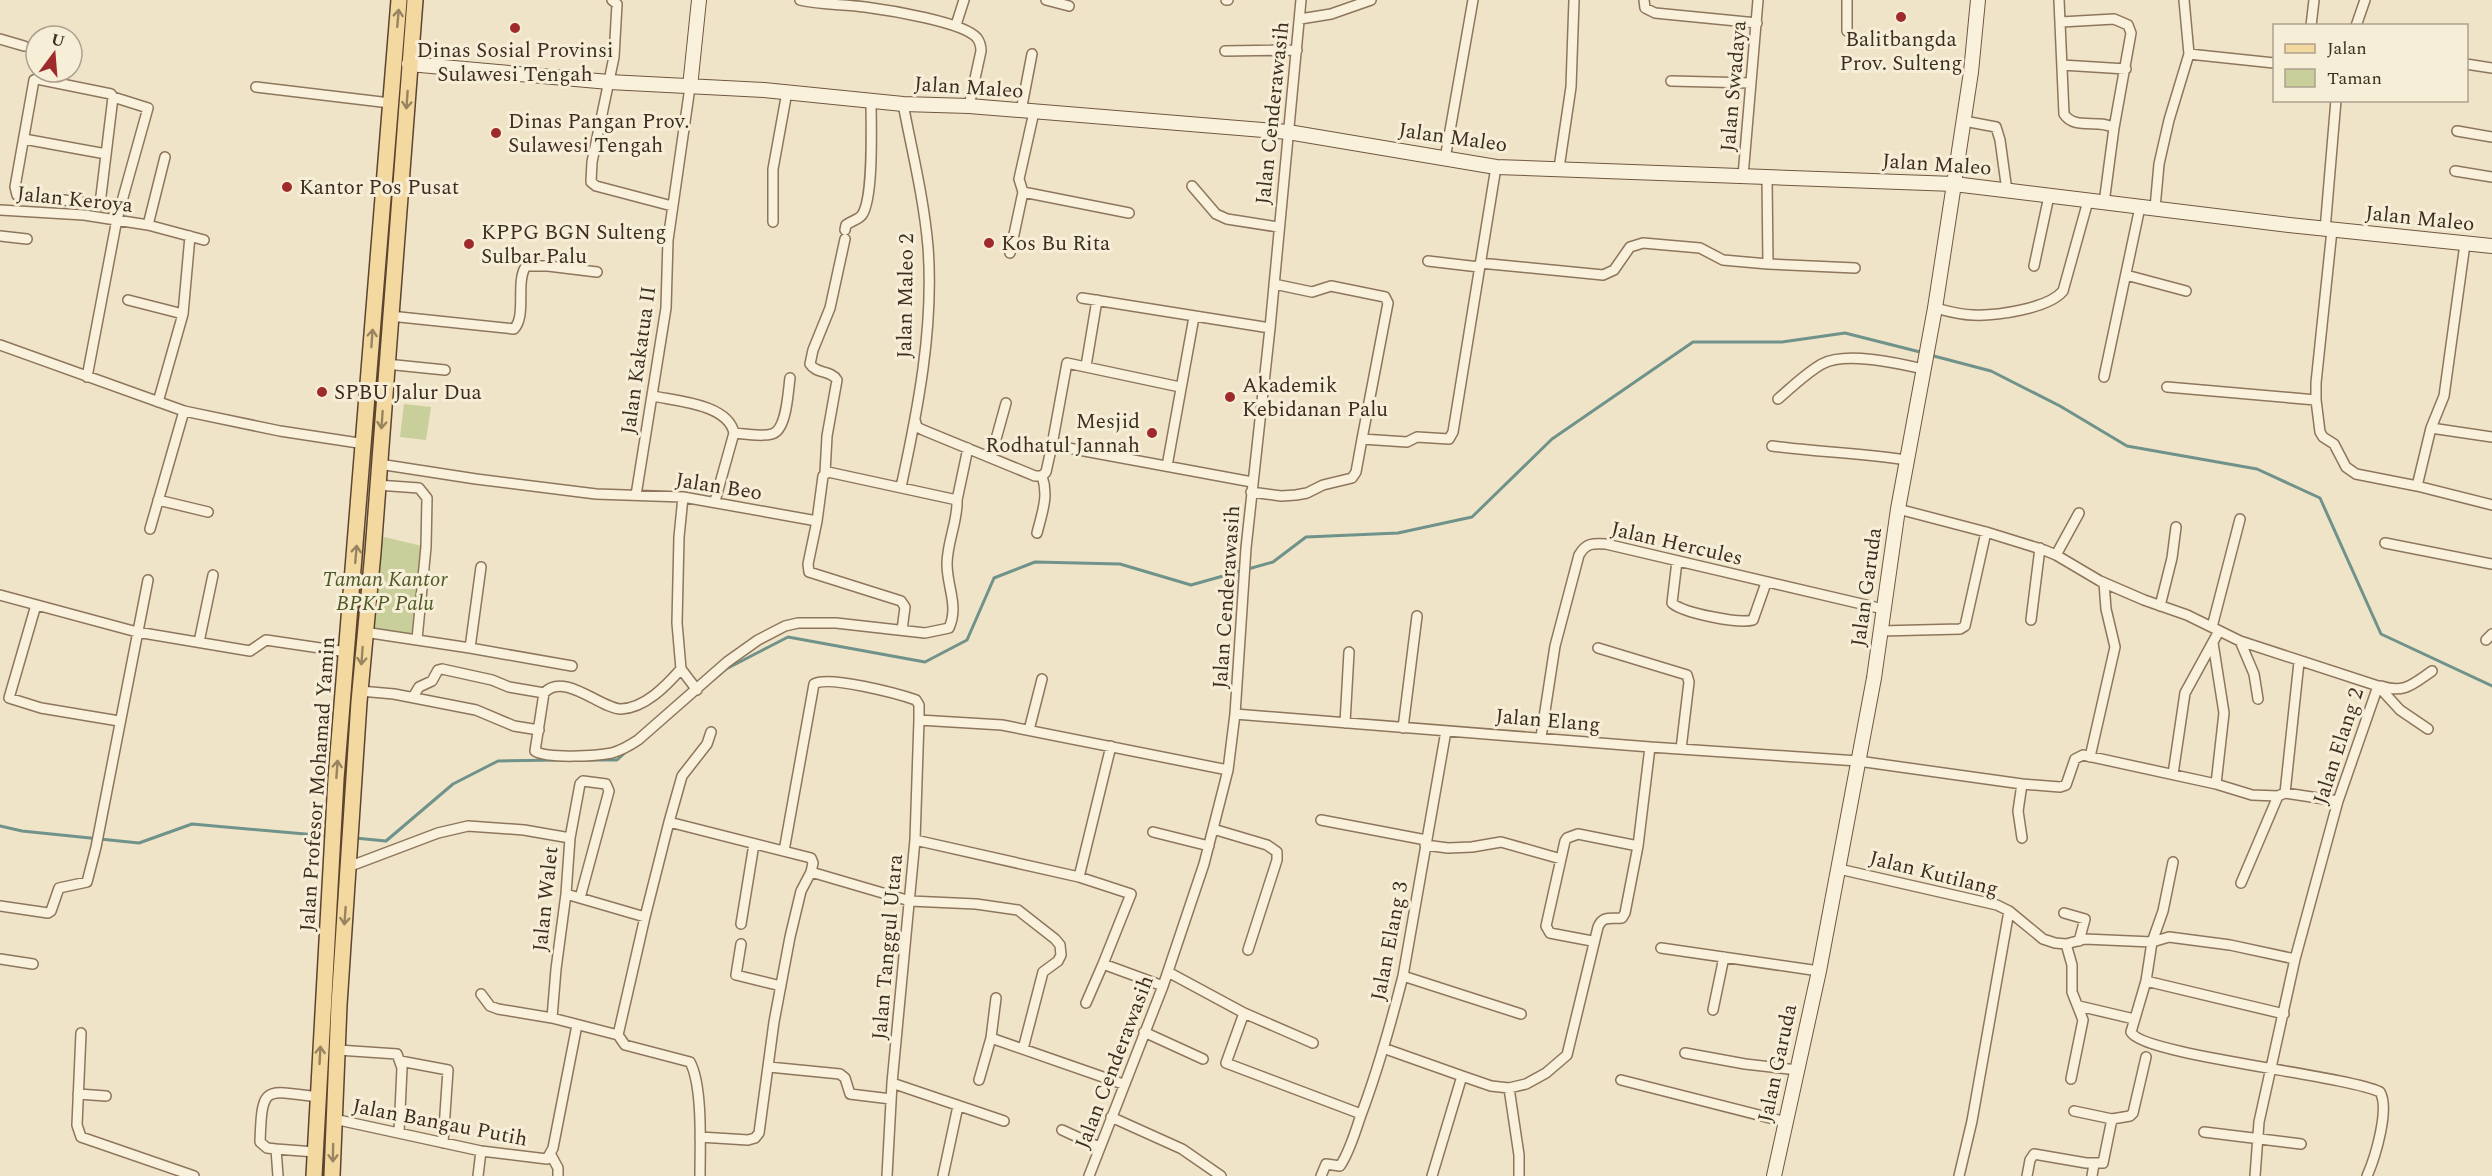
<svg xmlns="http://www.w3.org/2000/svg" width="2492" height="1176" font-family="Spectral,serif">
<rect width="100%" height="100%" fill="#f0e4c8"/>
<!-- green -->
<path fill="#c9cf9b" d="M 404,404 L 431,407 L 426,440 L 400,437 Z
M 363,532 L 422,546 L 413,639 L 368,637 L 350,624 Z"/>
<g fill="none" stroke-linecap="round" stroke-linejoin="round">
<!-- stream -->
<path stroke="#6f938a" stroke-width="3" d="M 1930,355 L 1991,371 L 2060,406 L 2127,446 L 2257,469 L 2320,498 L 2381,634 L 2492,686
M 1248,569 L 1273,562 L 1306,537 L 1398,533 L 1472,517 L 1552,439 L 1693,342 L 1782,342 L 1845,333 L 1924,353
M 714,679 L 726,669 L 788,637 L 925,662 L 967,640 L 994,578 L 1035,562 L 1120,564 L 1191,585 L 1241,571
M 587,760 L 617,760 L 628,750
M 0,826 L 22,831 L 139,843 L 192,824 L 328,836
M 355,838 L 386,841 L 453,784 L 498,761 L 562,760"/>
<defs>
<path id="street" d="M 612,0 L 617,4 L 614,57 L 592,162 L 591,182 L 596,186 L 672,206
M 800,0 C 822,5 843,4 865,7 C 888,10 964,22 977,38 C 980,42 981,46 981,51 L 969,106
M 1046,0 L 1069,6
M 1226,0 L 1228,0
M 1644,0 L 1645,8 L 1655,13 L 1757,23
M 2059,0 L 2064,114 C 2075,131 2099,118 2114,128 L 2104,203
M 1300,19 L 1331,14 L 1371,0
M 2061,22 L 2114,19 L 2128,25 L 2131,33 L 2114,128
M 956,25 L 964,0
M 2311,26 L 2314,0
M 2356,26 L 2365,0
M 1847,31 L 1847,0
M 0,39 L 24,46
M 1225,51 L 1297,50
M 2189,54 L 2274,63
M 2466,64 L 2492,68
M 2062,65 L 2126,69
M 1671,81 L 1751,83
M 256,87 L 390,103
M 1021,111 L 1032,54
M 1964,121 L 1996,127 L 2000,140 L 2007,191
M 2457,131 L 2492,137
M 24,139 L 106,154
M 1445,159 L 1473,0
M 1559,168 L 1571,87 L 1574,0
M 2455,171 L 2492,177
M 1743,176 L 1758,0
M 1192,186 L 1216,214 L 1227,219 L 1278,227
M 1023,192 L 1129,213
M 100,204 L 113,97 L 111,94 L 37,79 L 34,80 L 15,187 L 17,195 L 100,204 L 119,210
M 2155,208 L 2159,164 L 2169,120 L 2189,54 L 2184,0
M 0,210 L 84,215 L 148,225 L 165,157
M 773,222 L 773,169 L 787,92
M 148,225 L 204,240
M 845,230 L 846,225 C 851,221 858,220 862,215 C 874,198 871,123 871,100
M 2325,230 L 2336,100
M 2332,230 L 2316,383 L 2316,400 L 2320,432 L 2323,437 L 2334,444 L 2346,467 L 2356,474 L 2417,486 L 2492,505
M 0,236 L 27,239
M 1010,253 L 1023,192 L 1019,179 L 1034,112
M 1428,261 L 1479,267
M 1480,263 L 1603,275 L 1614,270 L 1630,247 L 1643,243 L 1700,248 L 1723,260 L 1768,264 L 1767,178
M 1768,264 L 1855,268
M 2034,266 L 2049,196
M 2126,275 L 2186,291
M 1274,284 L 1312,292 L 1331,286 L 1385,297 L 1388,303 L 1362,439 L 1407,442 L 1417,437 L 1449,439 L 1453,432 L 1496,167
M 1082,298 L 1270,328
M 128,300 L 183,314
M 1935,308 C 1947,311 1960,315 1973,315 C 1995,316 2048,309 2063,291 L 2088,201
M 390,316 L 514,329 C 527,315 515,282 526,266 L 548,266 L 597,272
M 0,345 L 184,411 L 280,431 L 365,444
M 386,364 L 445,370
M 1086,366 L 1097,300
M 87,377 L 117,219 L 148,108 L 113,97
M 2104,377 L 2140,207
M 2167,387 L 2316,400
M 653,396 C 676,401 728,404 734,433 L 715,501
M 1778,399 C 1792,387 1806,373 1822,364 C 1845,351 1898,363 1923,369
M 158,402 L 183,314 L 190,236
M 915,420 L 917,427 L 923,430 L 1035,476 L 1042,476 L 1046,472 L 1052,445 L 1252,482
M 2431,428 L 2492,437
M 734,433 C 745,434 761,437 772,434 C 787,430 788,391 790,378
M 1052,445 L 1067,363 L 1180,387
M 1772,446 C 1817,452 1862,453 1907,460
M 991,457 L 1006,403
M 379,464 L 476,479 L 596,494 L 683,497 L 817,521 L 823,476 L 828,472 L 957,500 L 968,448
M 1167,466 L 1194,317
M 825,473 L 827,436 L 837,380 C 831,370 816,374 810,364 L 813,350 L 830,308 L 845,239
M 377,485 L 419,488 L 427,498 L 426,547 L 417,639
M 2417,486 L 2431,428 L 2444,396 L 2465,244
M 901,487 C 918,409 934,327 928,247 C 924,199 912,151 903,104
M 1251,492 L 1281,496 L 1296,495 L 1307,493 L 1323,485 L 1352,478 L 1356,472 L 1362,439
M 636,495 L 666,308 L 668,240 L 690,87
M 683,497 L 679,537 L 677,623 L 681,669 L 697,690
M 158,500 L 208,512
M 1898,509 L 1986,532 L 2044,550 L 2056,555 L 2100,581 L 2144,600 L 2187,615 L 2240,641 L 2378,686 L 2338,801 L 2295,959 L 2259,1122 L 2255,1176
M 817,521 L 808,564 L 809,572 L 901,601 L 905,607 L 902,630
M 150,529 L 184,411
M 1037,533 C 1042,513 1049,496 1042,476
M 2385,543 L 2492,564
M 2056,555 L 2079,513
M 1677,561 L 1672,603 C 1683,613 1739,624 1753,620 L 1766,583
M 0,595 L 137,632 L 250,651 L 266,640 L 347,652
M 36,605 L 9,698 L 41,708 L 119,721
M 2160,606 L 2172,558 L 2176,527
M 2031,620 L 2040,548
M 2212,627 L 2240,519
M 1880,631 L 1960,629 L 1965,626 L 1986,532
M 364,632 L 470,648 L 572,666
M 2486,640 L 2492,634
M 2240,641 L 2254,674 L 2258,699
M 199,642 L 213,575
M 2213,643 L 2224,713 L 2216,784
M 470,648 L 481,567
M 1598,648 L 1687,675 L 1689,682 L 1681,749
M 2378,686 L 2400,710 L 2428,729
M 2381,686 C 2404,694 2413,684 2432,671
M 360,691 L 394,694 L 476,710 L 514,726 L 539,730
M 544,693 L 535,751 C 547,759 597,756 612,753 C 622,750 629,746 638,740 L 727,662 L 758,640 L 785,626 L 798,623 L 836,623 L 925,633 L 949,628 C 959,606 947,587 947,564 C 947,542 958,521 957,500
M 413,697 L 419,687 L 432,681 L 438,670 L 442,669 L 492,680 L 509,687 L 544,693 C 564,671 601,709 621,709 C 645,708 666,686 681,669
M 1235,714 L 1650,747 L 1858,761 L 2022,784 L 2060,787 L 2066,785 L 2075,759 L 2083,755 L 2216,784 L 2252,795 L 2278,796 L 2285,793 L 2338,801
M 919,720 L 1002,725 L 1228,770
M 1345,723 L 1349,652
M 1403,728 L 1417,616
M 1029,730 L 1042,679
M 1541,737 L 1555,646 L 1579,555 C 1586,543 1593,543 1606,544 L 1883,609
M 2090,757 L 2115,647 L 2106,609 L 2104,583
M 2173,774 L 2185,693 L 2219,631
M 2285,793 L 2299,662
M 1321,820 L 1426,840
M 669,822 L 682,776 L 707,744 L 711,732
M 1213,829 L 1267,845 L 1277,852 L 1277,860 L 1248,950
M 1153,832 L 1209,846
M 570,838 L 580,784 L 583,781 L 606,784 L 609,791 L 580,898
M 2022,838 L 2018,811 L 2022,784
M 915,840 L 1079,877 L 1111,746
M 1425,845 L 1448,848 L 1472,847 L 1501,842 L 1561,859
M 784,851 L 814,684 C 828,675 899,694 916,700 L 919,705 L 919,720 L 915,840 L 892,1083 L 887,1176
M 2173,862 L 2163,911 L 2152,942 L 2146,981 L 2284,1014
M 348,867 L 438,833 L 468,826 L 524,830 L 570,838 L 566,894 L 556,969 L 552,1018 L 618,1035
M 1839,869 L 1997,905 L 2009,911 L 2043,939 L 2055,943 L 2066,944 L 2085,939 L 2152,942 L 2169,937 L 2230,945 L 2295,959
M 811,872 L 910,901 L 976,904 L 1018,910 L 1055,939 L 1060,945 L 1061,955 L 1058,961 L 1043,972 L 1023,1049
M 1079,877 L 1131,894 L 1103,964 L 1163,986
M 2241,883 L 2278,796
M 566,894 L 645,917 L 669,822 L 811,858 L 813,863 L 811,872 L 801,891 L 790,937 L 774,1022 L 759,1133 L 755,1138 L 748,1140 L 700,1137
M 0,906 L 48,913 L 51,911 L 59,888 L 87,882 L 96,847 L 148,580
M 2064,913 L 2085,919 L 2079,941
M 741,924 L 754,844
M 1592,941 L 1555,934 L 1550,933 L 1546,926 L 1565,841 L 1567,838 L 1578,834 L 1638,846
M 741,944 L 736,975 L 781,986
M 2066,944 L 2072,965 L 2072,992 L 2083,1020 L 2071,1079
M 1661,948 L 1819,971
M 0,959 L 33,964
M 1168,972 L 1244,1013
M 1403,976 L 1521,1014
M 2146,981 L 2131,1032 C 2142,1055 2344,1075 2380,1092 C 2390,1109 2375,1158 2367,1176
M 481,994 L 490,1006 L 498,1009 L 552,1018
M 996,998 L 991,1038 L 1123,1084
M 1086,1003 L 1103,964
M 2079,1006 L 2134,1019
M 1713,1010 L 1724,957
M 1144,1032 L 1203,1059
M 81,1033 L 77,1125 L 81,1137 L 194,1176
M 618,1035 L 625,1045 L 690,1062 C 703,1086 700,1147 700,1176
M 618,1035 L 645,917
M 1313,1043 L 1244,1013 L 1226,1063 L 1361,1114
M 1383,1048 L 1462,1076 L 1432,1176
M 338,1050 L 397,1054 L 402,1068 L 399,1132
M 1685,1053 L 1745,1064 L 1797,1070
M 400,1061 L 448,1070 L 443,1143
M 769,1067 L 840,1074 L 845,1078 L 850,1094 L 891,1099
M 1462,1076 L 1491,1086 L 1509,1088 L 1526,1084 L 1546,1073 L 1567,1055 L 1598,927 C 1603,915 1611,919 1622,918 L 1625,913 L 1638,846 L 1650,747
M 979,1080 L 991,1038
M 1621,1080 L 1786,1122
M 892,1083 L 1004,1121
M 1509,1088 L 1519,1155 L 1519,1176
M 78,1094 L 106,1096
M 1111,1117 L 1182,1149 L 1221,1176
M 334,1119 L 481,1151 L 547,1159 L 553,1148 L 577,1025
M 2112,1119 L 2130,1116 L 2133,1113 L 2146,1057
M 1062,1130 L 1099,1147
M 2204,1132 L 2301,1144
M 276,1149 L 267,1148 L 260,1142 C 262,1084 264,1090 318,1097
M 551,1155 L 558,1168 L 558,1176
M 278,1176 L 276,1149 L 315,1152
M 478,1176 L 481,1151
M 943,1176 L 958,1106
M 1089,1176 L 1163,986 L 1204,864 L 1228,770 L 1235,714 L 1246,548 L 1270,328 L 1301,0
M 1321,1176 L 1326,1164 L 1340,1166 C 1350,1151 1355,1132 1361,1115 C 1378,1070 1391,1023 1403,976 L 1446,731
M 1959,1176 L 1972,1121 L 2009,911
M 2027,1176 L 2030,1160 L 2034,1154 L 2086,1163 L 2103,1163 L 2112,1119 L 2074,1111
M 2092,1176 L 2094,1164"/>
<path id="secondary" d="M 409,64 L 609,82 L 764,90 L 903,104 L 969,106 L 1288,132 L 1496,167 L 1954,184 L 2289,225 L 2492,246
M 690,87 L 699,0
M 1774,1176 L 1819,971 L 1874,678 L 1898,509 L 1935,308 L 1954,184 L 1971,72 L 1978,0"/>
<path id="primary" d="M 314,1176 L 336,779 L 399,0
M 332,1176 L 339,1005 L 359,702 L 373,552 L 415,0"/>
</defs>
<!-- street casing -->
<use href="#street" stroke="#8d765c" stroke-width="12"/>
<!-- secondary casing -->
<use href="#secondary" stroke="#6f573f" stroke-width="16"/>
<!-- primary casing -->
<use href="#primary" stroke="#5b4430" stroke-width="18"/>
<!-- street -->
<use href="#street" stroke="#faf1dc" stroke-width="9"/>
<!-- secondary -->
<use href="#secondary" stroke="#faf1dc" stroke-width="14"/>
<!-- primary -->
<use href="#primary" stroke="#f3d9a0" stroke-width="15"/>
</g>
<!-- one-way arrows -->
<defs><path id="oneway-shaft" d="M-6 0H5M1.5-3L5.5 0L1.5 3" fill="none" stroke-width="1.6" stroke-linecap="round" stroke-linejoin="round" transform="scale(1.5)"/></defs>
<g stroke="#988460">
<use href="#oneway-shaft" transform="translate(398 18) rotate(-85)"/>
<use href="#oneway-shaft" transform="translate(407 100) rotate(94)"/>
<use href="#oneway-shaft" transform="translate(372 338) rotate(-86)"/>
<use href="#oneway-shaft" transform="translate(382 420) rotate(94)"/>
<use href="#oneway-shaft" transform="translate(356 554) rotate(-85)"/>
<use href="#oneway-shaft" transform="translate(362 656) rotate(94)"/>
<use href="#oneway-shaft" transform="translate(337 769) rotate(-86)"/>
<use href="#oneway-shaft" transform="translate(345 916) rotate(94)"/>
<use href="#oneway-shaft" transform="translate(320 1055) rotate(-87)"/>
<use href="#oneway-shaft" transform="translate(333 1153) rotate(91)"/>
</g>
<!-- markers -->
<g fill="#9e2a2b" stroke="#f7eed8" stroke-width="2">
<circle cx="1901" cy="17" r="6"/>
<circle cx="515" cy="28" r="6"/>
<circle cx="496" cy="133" r="6"/>
<circle cx="287" cy="187" r="6"/>
<circle cx="989" cy="243" r="6"/>
<circle cx="469" cy="244" r="6"/>
<circle cx="322" cy="392" r="6"/>
<circle cx="1230" cy="397" r="6"/>
<circle cx="1152" cy="433" r="6"/>
</g>
<g text-anchor="middle" stroke-width="6" stroke-linejoin="round" paint-order="stroke">
<!-- poi labels -->
<g font-size="21" fill="#3d2e20" stroke="#f7eed8" text-anchor="start">
<text x="1901" y="46" text-anchor="middle">Balitbangda<tspan x="1901" dy="24">Prov. Sulteng</tspan></text>
<text x="515" y="57" text-anchor="middle">Dinas Sosial Provinsi<tspan x="515" dy="24">Sulawesi Tengah</tspan></text>
<text x="508" y="128">Dinas Pangan Prov.<tspan x="508" dy="24">Sulawesi Tengah</tspan></text>
<text x="299" y="194">Kantor Pos Pusat</text>
<text x="481" y="239">KPPG BGN Sulteng<tspan x="481" dy="24">Sulbar Palu</tspan></text>
<text x="1001" y="250">Kos Bu Rita</text>
<text x="1242" y="392">Akademik<tspan x="1242" dy="24">Kebidanan Palu</tspan></text>
<text x="334" y="399">SPBU Jalur Dua</text>
<text x="1140" y="428" text-anchor="end">Mesjid<tspan x="1140" dy="24">Rodhatul Jannah</tspan></text>
</g>
<!-- street labels -->
<g font-size="21" fill="#3d2e20" stroke="#f7eed8">
<text transform="translate(1733 86) rotate(-85)" y="7">Jalan Swadaya</text>
<text transform="translate(969 87) rotate(4)" y="7">Jalan Maleo</text>
<text transform="translate(1272 113) rotate(-84)" y="7">Jalan Cenderawasih</text>
<text transform="translate(1453 137) rotate(8)" y="7">Jalan Maleo</text>
<text transform="translate(1937 164) rotate(4)" y="7">Jalan Maleo</text>
<text transform="translate(75 199) rotate(6)" y="7">Jalan Keroya</text>
<text transform="translate(2420 218) rotate(6)" y="7">Jalan Maleo</text>
<text transform="translate(905 296) rotate(-89)" y="7">Jalan Maleo 2</text>
<text transform="translate(638 360) rotate(-82)" y="7">Jalan Kakatua II</text>
<text transform="translate(719 486) rotate(9)" y="7">Jalan Beo</text>
<text transform="translate(1677 543) rotate(13)" y="7">Jalan Hercules</text>
<text transform="translate(1866 587) rotate(-82)" y="7">Jalan Garuda</text>
<text transform="translate(1226 597) rotate(-86)" y="7">Jalan Cenderawasih</text>
<text transform="translate(1548 720) rotate(5)" y="7">Jalan Elang</text>
<text transform="translate(2338 746) rotate(-72)" y="7">Jalan Elang 2</text>
<text transform="translate(317 784) rotate(-86)" y="7">Jalan Profesor Mohamad Yamin</text>
<text transform="translate(1934 873) rotate(14)" y="7">Jalan Kutilang</text>
<text transform="translate(545 899) rotate(-84)" y="7">Jalan Walet</text>
<text transform="translate(1389 941) rotate(-79)" y="7">Jalan Elang 3</text>
<text transform="translate(887 947) rotate(-85)" y="7">Jalan Tanggul Utara</text>
<text transform="translate(1114 1062) rotate(-69)" y="7">Jalan Cenderawasih</text>
<text transform="translate(1777 1063) rotate(-78)" y="7">Jalan Garuda</text>
<text transform="translate(440 1122) rotate(11)" y="7">Jalan Bangau Putih</text>
</g>
<!-- park labels -->
<g font-size="21" font-style="italic" fill="#4d5a26" stroke="#f7eed8">
<text x="385" y="586">Taman Kantor<tspan x="385" dy="24">BPKP Palu</tspan></text>
</g>
</g>
<!-- legend -->
<rect x="2273" y="24" width="195" height="78" fill="#f7eed8" stroke="#ada18e" stroke-width="1.5"/>
<rect x="2285" y="44" width="30" height="9" fill="#f3d9a0" stroke="#ada18e" stroke-width="1.5"/>
<text x="2327" y="54" font-size="18" fill="#3d2e20">Jalan</text>
<rect x="2285" y="69" width="30" height="18" fill="#c9cf9b" stroke="#ada18e" stroke-width="1.5"/>
<text x="2327" y="84" font-size="18" fill="#3d2e20">Taman</text>
<!-- north arrow -->
<g transform="translate(54 54) rotate(16)"><circle r="28" fill="#f7eed8" stroke="#ada18e" stroke-width="1.5"/>
<path d="M0-4.5L10 22L0 15L-10 22Z" fill="#9e2a2b"/>
<text y="-9" font-size="16" font-weight="bold" text-anchor="middle" fill="#3d2e20">U</text>
</g>
</svg>
